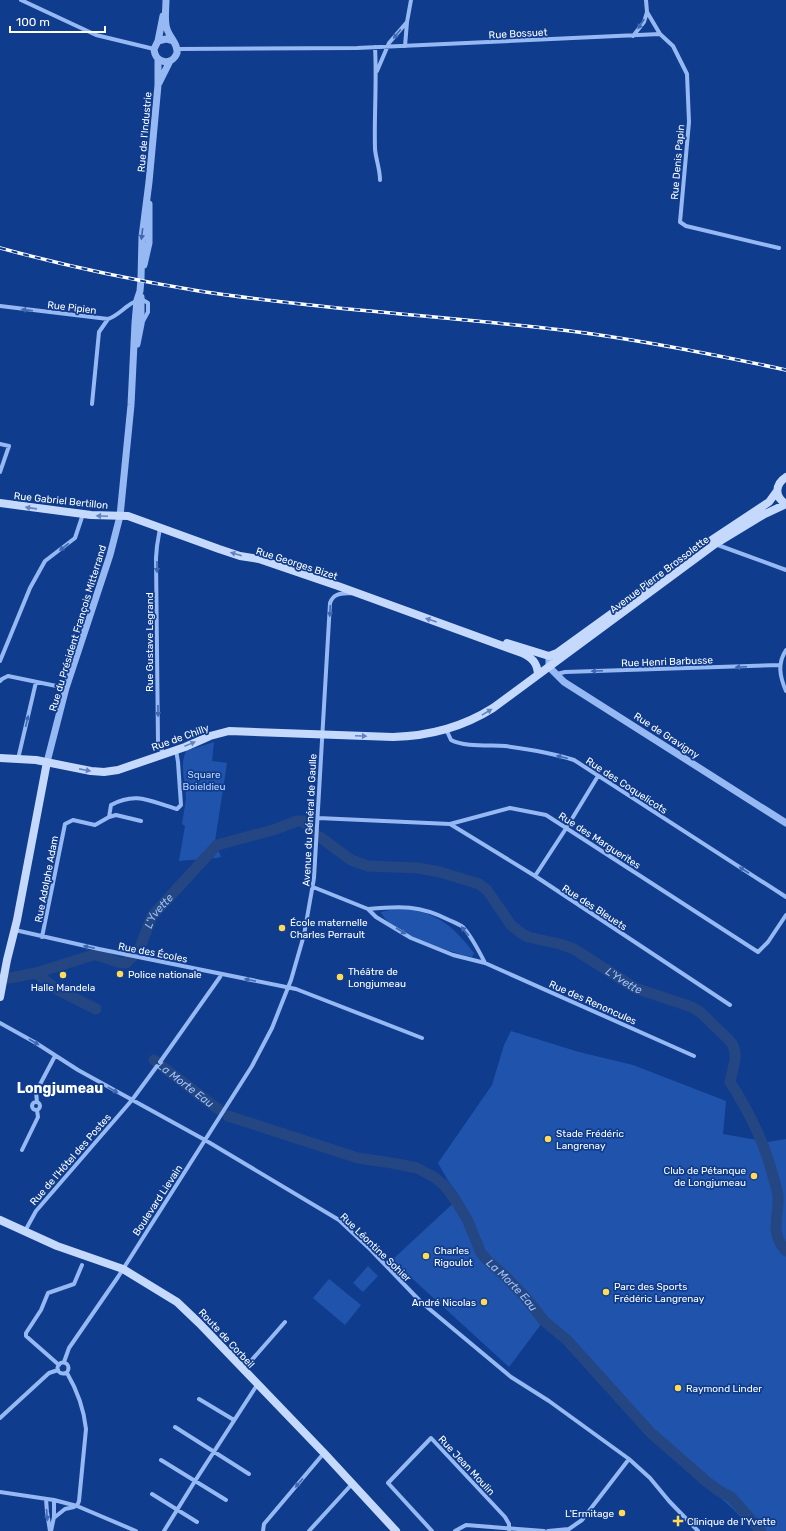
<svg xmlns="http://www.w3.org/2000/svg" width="786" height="1531" font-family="Rubik,sans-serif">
<rect width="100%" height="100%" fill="#0f3c8d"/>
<!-- green -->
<path fill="#2054ac" d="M 214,742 L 212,761 L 227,763 L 215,841 L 221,857 C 207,860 193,859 179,861 L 185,826 L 182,824 C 183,816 185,807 186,799 C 186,783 179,766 186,751 Z
M 396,909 C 433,909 452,924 474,953 L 472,957 C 451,953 388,932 381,912 Z
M 511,1031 L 579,1052 L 633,1065 L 726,1101 L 723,1134 L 768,1142 L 786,1139 L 786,1531 L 754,1531 L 732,1508 L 647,1433 L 564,1341 L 542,1323 L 509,1367 L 392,1260 L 460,1197 L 447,1179 L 438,1163 L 492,1085 L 504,1045 Z
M 368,1266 L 378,1276 L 363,1292 L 353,1283 Z
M 329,1279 L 361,1305 L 345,1325 L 313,1298 Z"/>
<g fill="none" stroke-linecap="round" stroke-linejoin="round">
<!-- river -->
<g stroke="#244682" stroke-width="11">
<path id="s1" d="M 320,837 L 351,860 L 368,866 L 418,868 L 440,872 L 479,884 L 487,890 L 511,925 L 521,933 L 528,937 L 560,944 L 574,949 L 635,988 L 692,1007 L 700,1012 L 728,1039 L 733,1045 L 735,1052 L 735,1060 L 730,1082 C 748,1110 762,1137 771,1169 C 773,1178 777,1187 778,1196 C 779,1218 769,1232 786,1251"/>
<path d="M 36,973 L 58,990 L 96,1009"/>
<path id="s2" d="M 0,977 L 10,978 L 36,973 L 93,955 C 105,955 115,964 126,963 L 139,950 L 152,916 L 217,845 L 273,830 L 297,821 L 303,821 L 314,831"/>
<path id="s3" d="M 154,1060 L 218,1109"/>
<path id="s4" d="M 228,1116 L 358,1158 L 392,1163 L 417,1168 L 434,1177 L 445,1186 L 456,1201 L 467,1219 L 481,1253 L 487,1260 L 506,1277 L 525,1297 L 544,1321 L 567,1340 L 650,1432 L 707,1482 L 719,1491 L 731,1497 L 761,1531"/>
</g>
<!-- minor -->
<path stroke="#96b9f3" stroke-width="4" d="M 21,0 L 96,35 L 154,49
M 646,0 L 647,12 L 660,34 L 673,46 L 687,74 L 689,122 L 680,222 L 686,226 L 779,248
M 633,36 L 644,22 L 647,12
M 405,46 L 407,22 L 411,0
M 375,47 C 377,81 374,115 375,149 C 376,160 380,169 380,180
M 178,49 L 357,48 L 660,34
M 377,71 L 389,43 L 407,22
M 0,306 L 108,319 C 121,315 129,300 143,300 L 148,303 L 148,312 L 142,323
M 92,404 L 99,332 L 108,319
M 0,444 L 9,446 L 0,472
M 160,528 L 157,546 L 156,558 L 158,743 L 159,747 L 165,754
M 715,544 L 786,570
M 786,650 C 777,664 780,677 786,691
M 0,661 L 30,588 L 45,561 L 75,538 L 83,514
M 557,674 L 565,672 L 780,665
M 0,681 L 2,679 L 8,676 L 66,688
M 446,729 L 451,740 C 464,747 489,745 505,746 C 528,749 553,753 574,760 L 786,897
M 18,759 L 36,682
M 109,817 L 116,815 L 141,821
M 318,818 L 450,824 L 510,808 L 546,815 L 758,952 L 768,942 L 786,915
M 450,824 L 535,876 L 730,1005
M 535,876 L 567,827 L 598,776
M 313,887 L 368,909 L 376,917 L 411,938 L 453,955 L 485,963 L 694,1056
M 368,909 C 400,906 420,905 449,920 C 453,922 459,924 463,927 C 472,937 479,951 485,963
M 15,930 L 99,949 L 296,989 L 422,1038
M 42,937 L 65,824 L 73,820 L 95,825 L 109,817 L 111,805 C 137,791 151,802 177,809 L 181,805 L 178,762 L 176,750
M 0,1023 L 36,1043 L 78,1070 L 205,1140 L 339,1220 L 370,1249 L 421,1302 L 511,1377 L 549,1401 L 629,1459 L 650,1478 L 669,1501 L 698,1531
M 160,1062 L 220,977 L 221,974
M32 1106a4 4 0 1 1 8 0a4 4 0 1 1-8 0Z
M 37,1102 L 36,1092 L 55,1056
M 22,1150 L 38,1117 L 37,1110
M 25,1231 L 36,1211 L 132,1100 L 157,1066
M 64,1362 L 69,1348 L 118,1277 L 252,1066 L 272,1028 L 291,980 L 304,935 L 314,878 L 330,603 C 334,592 343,594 353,593
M57.5 1368a5.5 5.5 0 1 1 11 0a5.5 5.5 0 1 1-11 0Z
M 59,1365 L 26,1336 L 26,1333 L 41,1310 L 48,1293 L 74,1284 L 82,1265
M 243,1370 L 285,1322
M 67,1373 C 77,1390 84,1410 86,1429 L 79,1501 L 77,1506
M 199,1399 L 234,1420
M 0,1418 L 49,1373 L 58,1370
M 175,1427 L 249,1474
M 161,1460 L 226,1500
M 0,1492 L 54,1500 L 77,1506 L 136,1531
M 152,1494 L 197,1522
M 46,1499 L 47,1512 L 50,1531
M 55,1517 L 65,1509 L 74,1507
M 51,1531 L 54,1517 L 54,1500
M 164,1531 L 195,1481 L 257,1385
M 263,1531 L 264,1524 L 324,1453
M 309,1531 L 352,1484
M 432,1531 L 388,1483 L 431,1438 L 505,1517 L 509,1524 L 509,1531
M 455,1531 L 466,1525 L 544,1531
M 548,1531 L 569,1529 L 582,1520 L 629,1459"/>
<!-- tertiary -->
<path stroke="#96b9f3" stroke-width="7" d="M 166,0 C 166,9 164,21 167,29 C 170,38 178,44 177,53 C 172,66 155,64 154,49 L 158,41 L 166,39 L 173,41
M 158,41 L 163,16
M 159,83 L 170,61
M 144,265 L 149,243 L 149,204
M 137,344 L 141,324 L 141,297
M 549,656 L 549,667 L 564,682 L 786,823
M 47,762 L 66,688 L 110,555 L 120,516 L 131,405 L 135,323 L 137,300 L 140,291 L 141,279 L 142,237 L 149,182 L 158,85 L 158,59"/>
<!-- secondary -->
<path stroke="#c5d9fd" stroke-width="8" d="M 786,477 C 775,484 774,497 786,504
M 0,503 L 91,515 L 128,516 L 219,549 L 240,556 L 259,559 L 338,586 L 522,653 C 532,658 537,662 538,674
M 710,541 L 769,502 L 777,491
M 507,643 L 549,656 L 557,653 L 654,583
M 0,758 L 36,760 L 91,771 L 104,772 L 118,770 L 185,747 L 210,736 L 229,731 L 393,737 C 429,736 463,727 493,708 L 715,544 L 763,515 L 786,504
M 0,997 L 7,960 L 17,920 L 47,762
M 0,1220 L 57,1246 L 123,1269 L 177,1302 L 199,1323 L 324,1453 L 396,1531"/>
<defs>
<path id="rail" d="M 0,248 C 66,266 132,280 199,291 C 319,309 441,316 562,330 C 637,339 712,354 786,370"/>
</defs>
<!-- rail casing -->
<use href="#rail" stroke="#fff" stroke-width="3.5"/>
<!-- rail -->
<use href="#rail" stroke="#0f3c8d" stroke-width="2" stroke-dasharray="6" stroke-linecap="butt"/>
</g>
<!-- one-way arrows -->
<defs><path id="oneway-solid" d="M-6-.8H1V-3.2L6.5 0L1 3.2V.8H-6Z"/></defs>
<g fill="#3e68b1">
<use href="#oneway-solid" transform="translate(641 24) rotate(123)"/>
<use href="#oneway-solid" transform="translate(397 34) rotate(129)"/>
<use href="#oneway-solid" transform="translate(142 234) rotate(97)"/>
<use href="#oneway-solid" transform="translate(27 310) rotate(-173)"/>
<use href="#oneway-solid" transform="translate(64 547) rotate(143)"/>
<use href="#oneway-solid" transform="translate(157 567) rotate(90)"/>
<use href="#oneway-solid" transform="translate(330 611) rotate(93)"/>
<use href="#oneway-solid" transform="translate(741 667) rotate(178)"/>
<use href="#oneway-solid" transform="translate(597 671) rotate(178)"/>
<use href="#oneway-solid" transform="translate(158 711) rotate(89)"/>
<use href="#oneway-solid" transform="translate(27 721) rotate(-76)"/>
<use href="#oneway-solid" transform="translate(562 757) rotate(-166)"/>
<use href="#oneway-solid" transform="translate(744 870) rotate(-147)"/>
<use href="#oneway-solid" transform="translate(401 931) rotate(31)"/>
<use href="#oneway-solid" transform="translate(465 931) rotate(-129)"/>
<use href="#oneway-solid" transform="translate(89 947) rotate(-168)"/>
<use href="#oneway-solid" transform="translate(250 980) rotate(-168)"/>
<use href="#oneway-solid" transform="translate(34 1042) rotate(30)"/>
<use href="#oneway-solid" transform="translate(113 1090) rotate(29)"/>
<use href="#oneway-solid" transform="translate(299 1483) rotate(131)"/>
<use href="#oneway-solid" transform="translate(47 1515) rotate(85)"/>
</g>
<g fill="#6183bf">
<use href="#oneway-solid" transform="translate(31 508) rotate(-172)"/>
<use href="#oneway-solid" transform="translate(102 516) rotate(-177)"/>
<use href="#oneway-solid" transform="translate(236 554) rotate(-164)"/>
<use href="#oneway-solid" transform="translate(431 620) rotate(-161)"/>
<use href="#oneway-solid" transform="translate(487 712) rotate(-31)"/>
<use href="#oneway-solid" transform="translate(361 736) rotate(3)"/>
<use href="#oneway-solid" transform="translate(190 744) rotate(-22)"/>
<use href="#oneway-solid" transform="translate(85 770) rotate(11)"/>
</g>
<!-- markers -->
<g fill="#ffdb57" stroke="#0f3c8d" stroke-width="1.5">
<circle cx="282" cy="928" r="4"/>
<circle cx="120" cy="974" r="4"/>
<circle cx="63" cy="975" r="4"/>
<circle cx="340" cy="977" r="4"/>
<circle cx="548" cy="1139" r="4"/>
<circle cx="754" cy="1176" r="4"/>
<circle cx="426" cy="1256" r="4"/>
<circle cx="606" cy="1292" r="4"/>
<circle cx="484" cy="1302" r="4"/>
<circle cx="678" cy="1388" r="4"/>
<circle cx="622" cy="1513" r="4"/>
<path d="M676 1515h4v4h4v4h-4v4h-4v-4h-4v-4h4z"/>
</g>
<g text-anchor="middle" stroke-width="3.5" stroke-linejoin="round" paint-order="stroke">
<!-- street labels -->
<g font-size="10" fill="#fff" stroke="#0f3c8d">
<text transform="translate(518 33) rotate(-3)" y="4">Rue Bossuet</text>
<text transform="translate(144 132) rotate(-85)" y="4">Rue de l'Industrie</text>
<text transform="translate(677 162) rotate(-85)" y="4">Rue Denis Papin</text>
<text transform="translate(72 307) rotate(7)" y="4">Rue Pipien</text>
<text transform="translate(61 500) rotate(6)" y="4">Rue Gabriel Bertillon</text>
<text transform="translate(297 563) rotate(18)" y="4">Rue Georges Bizet</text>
<text transform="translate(659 574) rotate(-37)" y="4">Avenue Pierre Brossolette</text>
<text transform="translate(77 628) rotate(-73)" y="4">Rue du Président François Mitterrand</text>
<text transform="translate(149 642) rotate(-90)" y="4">Rue Gustave Legrand</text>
<text transform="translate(667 661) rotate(-2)" y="4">Rue Henri Barbusse</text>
<text transform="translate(667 735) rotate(33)" y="4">Rue de Gravigny</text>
<text transform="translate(180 737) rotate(-20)" y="4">Rue de Chilly</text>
<text transform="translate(627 785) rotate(33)" y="4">Rue des Coquelicots</text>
<text transform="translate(309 820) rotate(-87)" y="4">Avenue du Général de Gaulle</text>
<text transform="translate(600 840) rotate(33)" y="4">Rue des Marguerites</text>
<text transform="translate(46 879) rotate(-79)" y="4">Rue Adolphe Adam</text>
<text transform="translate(595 907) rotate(33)" y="4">Rue des Bleuets</text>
<text transform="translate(153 952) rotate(11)" y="4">Rue des Écoles</text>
<text transform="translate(593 1002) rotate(24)" y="4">Rue des Renoncules</text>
<text transform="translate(70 1159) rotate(-49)" y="4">Rue de l'Hôtel des Postes</text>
<text transform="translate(157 1200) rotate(-57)" y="4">Boulevard Lievain</text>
<text transform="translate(376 1247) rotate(44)" y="4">Rue Léontine Sohier</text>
<text transform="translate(227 1338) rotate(47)" y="4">Route de Corbeil</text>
<text transform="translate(467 1465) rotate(47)" y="4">Rue Jean Moulin</text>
</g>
<!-- park labels -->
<g font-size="10" fill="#bdd5fe" stroke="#0f3c8d">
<text x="204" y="778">Square<tspan x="204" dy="12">Boieldieu</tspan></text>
</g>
<!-- poi labels -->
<g font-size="10" fill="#fff" stroke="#0f3c8d" text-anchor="start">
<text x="290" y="926">École maternelle<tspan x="290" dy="12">Charles Perrault</tspan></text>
<text x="348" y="975">Théâtre de<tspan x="348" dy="12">Longjumeau</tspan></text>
<text x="128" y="978">Police nationale</text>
<text x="63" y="991" text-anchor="middle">Halle Mandela</text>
<text x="556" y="1137">Stade Frédéric<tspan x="556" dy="12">Langrenay</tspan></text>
<text x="746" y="1174" text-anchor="end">Club de Pétanque<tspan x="746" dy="12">de Longjumeau</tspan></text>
<text x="434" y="1254">Charles<tspan x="434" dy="12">Rigoulot</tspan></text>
<text x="614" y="1290">Parc des Sports<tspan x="614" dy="12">Frédéric Langrenay</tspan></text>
<text x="476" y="1306" text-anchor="end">André Nicolas</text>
<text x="686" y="1392">Raymond Linder</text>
<text x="614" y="1517" text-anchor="end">L'Ermitage</text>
<text x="687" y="1525">Clinique de l'Yvette</text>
</g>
<!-- water labels -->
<g font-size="11" font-style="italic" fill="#a1c3fa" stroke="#0f3c8d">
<text dy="4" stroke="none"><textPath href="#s2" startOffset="193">L'Yvette</textPath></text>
<text dy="4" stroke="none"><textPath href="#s1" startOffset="350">L'Yvette</textPath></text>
<text dy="4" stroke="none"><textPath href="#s3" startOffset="40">La Morte Eau</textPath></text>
<text dy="4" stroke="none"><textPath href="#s4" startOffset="351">La Morte Eau</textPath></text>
</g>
<!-- district labels -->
<g font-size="14" font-weight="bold" fill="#fff" stroke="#0f3c8d">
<text x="60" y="1093">Longjumeau</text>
</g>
</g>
<!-- scale -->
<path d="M10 26v6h95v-6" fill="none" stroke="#ffffff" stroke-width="2"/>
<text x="16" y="26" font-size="12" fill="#ffffff" stroke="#0f3c8d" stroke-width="3" paint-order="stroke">100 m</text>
</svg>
